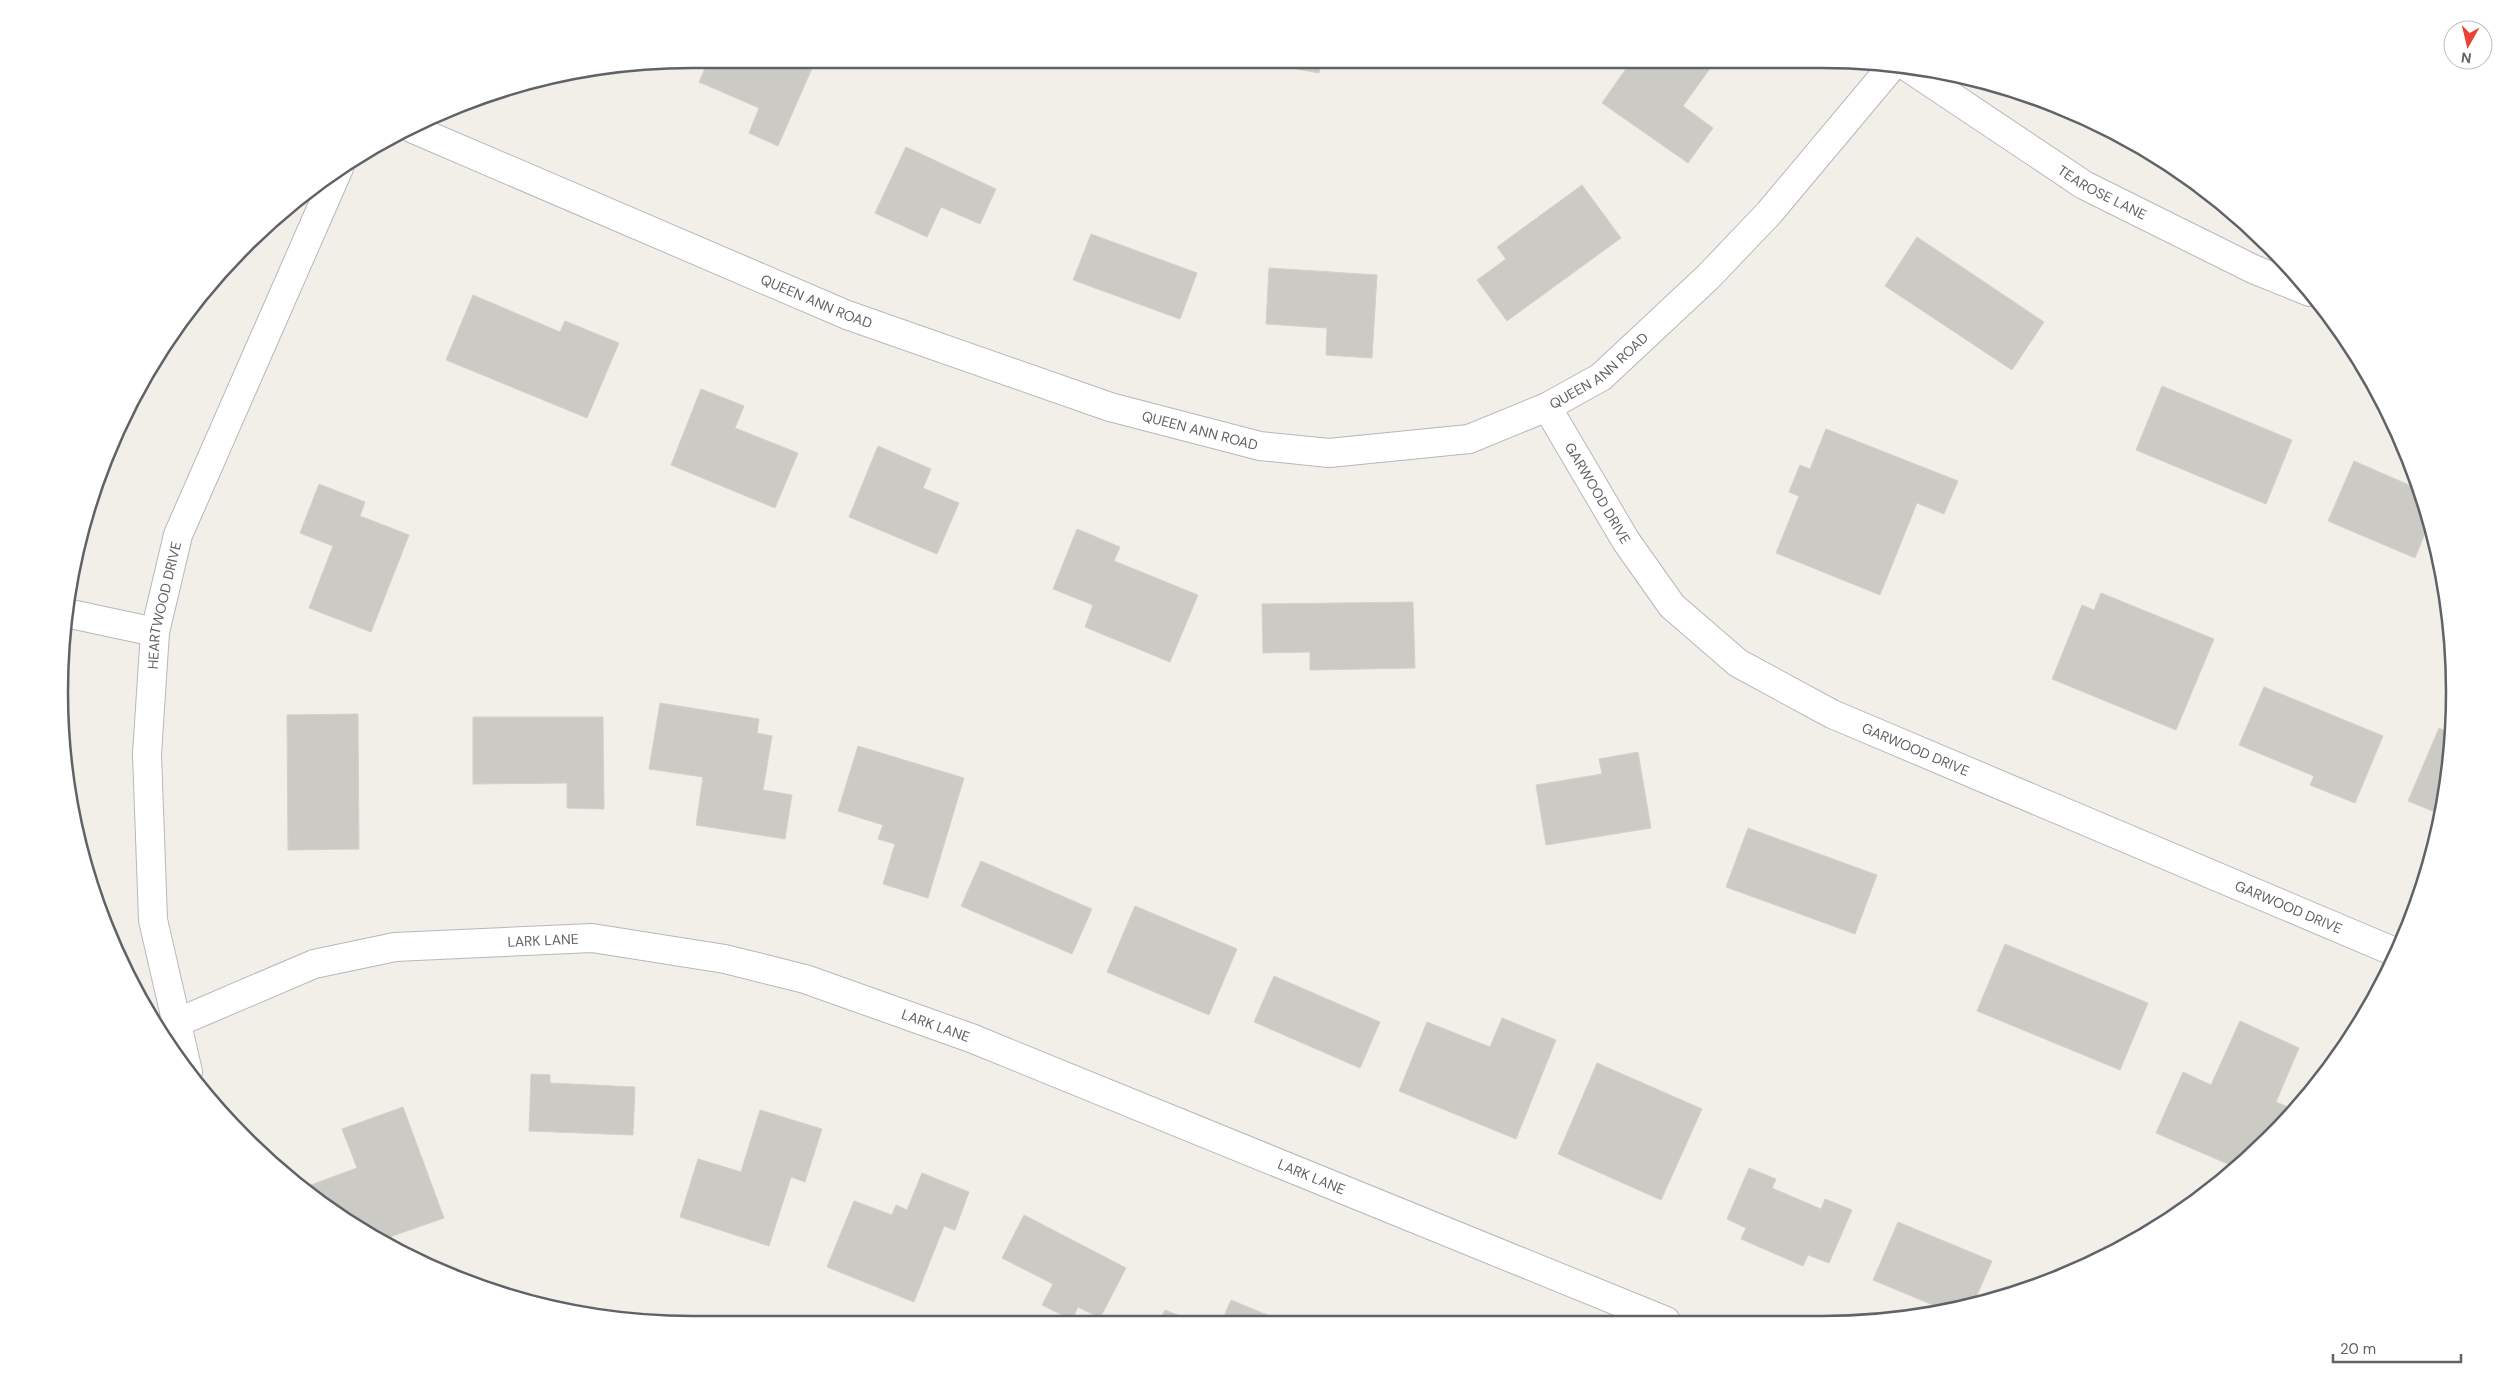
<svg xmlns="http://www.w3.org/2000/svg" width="2513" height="1384" font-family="'DM Sans',sans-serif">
<rect width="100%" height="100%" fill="#f1efe8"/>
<!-- building -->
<path fill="#cccac5" stroke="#d6d1c6" d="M 709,59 L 796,59 L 813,66 L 778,146 L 749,133 L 759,108 L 699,82 Z
M 1239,59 L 1322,59 L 1319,73 Z
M 1632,60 L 1716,60 L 1683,106 L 1713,128 L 1688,163 L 1602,103 Z
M 906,147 L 996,189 L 980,224 L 941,207 L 927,237 L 875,213 Z
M 1582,185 L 1621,238 L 1507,321 L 1477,280 L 1506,259 L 1497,247 Z
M 1091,234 L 1197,273 L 1180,319 L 1073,280 Z
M 1917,237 L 2044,322 L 2012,370 L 1885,286 Z
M 1269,268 L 1377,275 L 1372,358 L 1326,355 L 1327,328 L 1266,324 Z
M 473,295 L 560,332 L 565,321 L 619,343 L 587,418 L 446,360 Z
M 2162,386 L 2292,440 L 2266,504 L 2136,450 Z
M 701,389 L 744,406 L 735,428 L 798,453 L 775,508 L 671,465 Z
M 1826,429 L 1958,481 L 1944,514 L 1917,503 L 1880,595 L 1776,553 L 1799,496 L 1789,492 L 1800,465 L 1810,469 Z
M 878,446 L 931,469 L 923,488 L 959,503 L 937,554 L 849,517 Z
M 2354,461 L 2418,489 L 2430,521 L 2415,558 L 2328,521 Z
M 319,484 L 365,502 L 360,516 L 409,535 L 371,632 L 309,608 L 333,546 L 300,533 Z
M 1077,529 L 1120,547 L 1114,561 L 1198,595 L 1170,662 L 1085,627 L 1093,605 L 1053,589 Z
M 2101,593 L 2214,639 L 2176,730 L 2052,679 L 2082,605 L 2094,610 Z
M 1413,602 L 1415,668 L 1310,670 L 1310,652 L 1263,653 L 1262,604 Z
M 2264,687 L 2383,736 L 2355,803 L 2310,785 L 2314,776 L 2239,745 Z
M 660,703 L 759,719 L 757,733 L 772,736 L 763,790 L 792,795 L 785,839 L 696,825 L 703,777 L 649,769 Z
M 358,714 L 359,849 L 288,850 L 287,715 Z
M 473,717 L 603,717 L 604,809 L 567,808 L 567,783 L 473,784 Z
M 2439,728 L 2450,733 L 2449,774 L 2440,814 L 2408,801 Z
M 858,746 L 964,778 L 928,898 L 883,884 L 895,844 L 878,839 L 883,825 L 838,811 Z
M 1638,752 L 1651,828 L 1546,845 L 1536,785 L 1602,774 L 1599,759 Z
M 1748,828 L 1877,875 L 1855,934 L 1726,887 Z
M 981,861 L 1092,909 L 1072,954 L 961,906 Z
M 1135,906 L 1237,949 L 1209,1015 L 1107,972 Z
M 2005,944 L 2148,1003 L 2120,1070 L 1977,1011 Z
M 1274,976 L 1380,1022 L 1360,1068 L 1254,1022 Z
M 1502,1018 L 1556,1040 L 1516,1139 L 1399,1091 L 1427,1022 L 1490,1047 Z
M 2240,1021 L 2299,1048 L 2276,1102 L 2293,1109 L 2269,1140 L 2235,1167 L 2156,1133 L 2183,1072 L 2211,1085 Z
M 1597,1063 L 1702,1109 L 1661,1200 L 1558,1154 Z
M 531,1074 L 550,1075 L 550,1083 L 635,1087 L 633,1135 L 529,1131 Z
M 403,1107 L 444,1218 L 378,1241 L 312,1198 L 308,1186 L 357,1168 L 342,1129 Z
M 760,1110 L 822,1129 L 805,1182 L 791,1177 L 769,1246 L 680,1217 L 698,1159 L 741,1172 Z
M 1749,1168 L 1776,1179 L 1772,1188 L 1821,1209 L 1825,1199 L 1852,1210 L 1829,1263 L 1808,1255 L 1803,1266 L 1741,1239 L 1746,1228 L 1727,1219 Z
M 922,1173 L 969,1192 L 955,1230 L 944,1226 L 914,1302 L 827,1267 L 854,1201 L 892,1215 L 896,1205 L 907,1210 Z
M 1024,1215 L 1126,1268 L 1100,1318 L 1078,1307 L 1072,1320 L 1042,1305 L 1053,1284 L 1002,1258 Z
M 1898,1222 L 1992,1261 L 1973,1304 L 1930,1314 L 1933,1305 L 1873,1280 Z
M 1231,1300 L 1277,1319 L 1276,1322 L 1208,1322 L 1210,1316 L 1222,1321 Z
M 1165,1310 L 1195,1322 L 1159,1322 Z"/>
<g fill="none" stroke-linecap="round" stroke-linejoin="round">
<defs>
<g id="minor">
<path id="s1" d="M 1909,68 L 2084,185 L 2253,269 L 2310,292"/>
<path id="s2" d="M 411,128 L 847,315 L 1110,407 L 1260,446 L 1329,453 L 1469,439 L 1547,407 L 1601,377 L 1708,277 L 1769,213 L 1893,65"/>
<path id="s3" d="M 1547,407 L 1626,541 L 1672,606 L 1738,663 L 1832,714 L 2395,952"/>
<path d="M 66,613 L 155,632"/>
<path id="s4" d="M 176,1023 L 314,964 L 395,947 L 592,938 L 725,959 L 805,979 L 971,1038 L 1666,1321"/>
<path id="s5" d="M 188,1072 L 153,920 L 147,754 L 155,632 L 178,535 L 339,168"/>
</g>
</defs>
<!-- minor casing -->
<use href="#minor" stroke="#b5b8bc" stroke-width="30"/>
<!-- minor -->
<use href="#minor" stroke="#fff" stroke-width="28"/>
</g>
<g text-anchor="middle" stroke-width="4" stroke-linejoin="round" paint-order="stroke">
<!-- street labels -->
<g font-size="14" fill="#5f6368" stroke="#fff">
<text dy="5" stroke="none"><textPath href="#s1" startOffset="230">TEAROSE LANE</textPath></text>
<text dy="5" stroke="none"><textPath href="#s2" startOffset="441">QUEEN ANN ROAD</textPath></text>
<text dy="5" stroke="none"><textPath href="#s2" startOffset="1266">QUEEN ANN ROAD</textPath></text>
<text dy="5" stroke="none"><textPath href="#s2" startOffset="846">QUEEN ANN ROAD</textPath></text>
<text dy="5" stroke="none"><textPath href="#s3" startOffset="100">GARWOOD DRIVE</textPath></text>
<text dy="5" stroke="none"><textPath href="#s5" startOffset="472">HEARTWOOD DRIVE</textPath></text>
<text dy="5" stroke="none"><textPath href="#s3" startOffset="520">GARWOOD DRIVE</textPath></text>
<text dy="5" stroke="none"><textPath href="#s3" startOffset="925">GARWOOD DRIVE</textPath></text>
<text dy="5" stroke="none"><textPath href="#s4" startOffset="381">LARK LANE</textPath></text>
<text dy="5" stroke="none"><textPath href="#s4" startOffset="786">LARK LANE</textPath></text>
<text dy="5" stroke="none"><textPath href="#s4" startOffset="1191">LARK LANE</textPath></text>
</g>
</g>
<!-- crop -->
<path d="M0 0H2513V1384H0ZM692 68H1822A624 624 0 0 1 2446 692V692A624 624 0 0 1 1822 1316H692A624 624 0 0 1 68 692V692A624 624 0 0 1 692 68Z" fill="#fff" fill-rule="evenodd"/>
<path fill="none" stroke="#5f6368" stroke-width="2.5" d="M692 68H1822A624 624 0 0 1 2446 692V692A624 624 0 0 1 1822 1316H692A624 624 0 0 1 68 692V692A624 624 0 0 1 692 68Z"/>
<!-- north arrow -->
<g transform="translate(2468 45) rotate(188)"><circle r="24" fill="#ffffff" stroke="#bfc1c3"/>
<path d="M0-4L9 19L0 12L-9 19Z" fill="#ea4335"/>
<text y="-8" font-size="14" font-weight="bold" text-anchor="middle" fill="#5f6368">N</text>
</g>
<!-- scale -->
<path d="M2333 1354v8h128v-8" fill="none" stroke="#5f6368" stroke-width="2.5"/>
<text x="2340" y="1354" font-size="15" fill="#5f6368" stroke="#ffffff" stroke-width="4" paint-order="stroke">20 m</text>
</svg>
